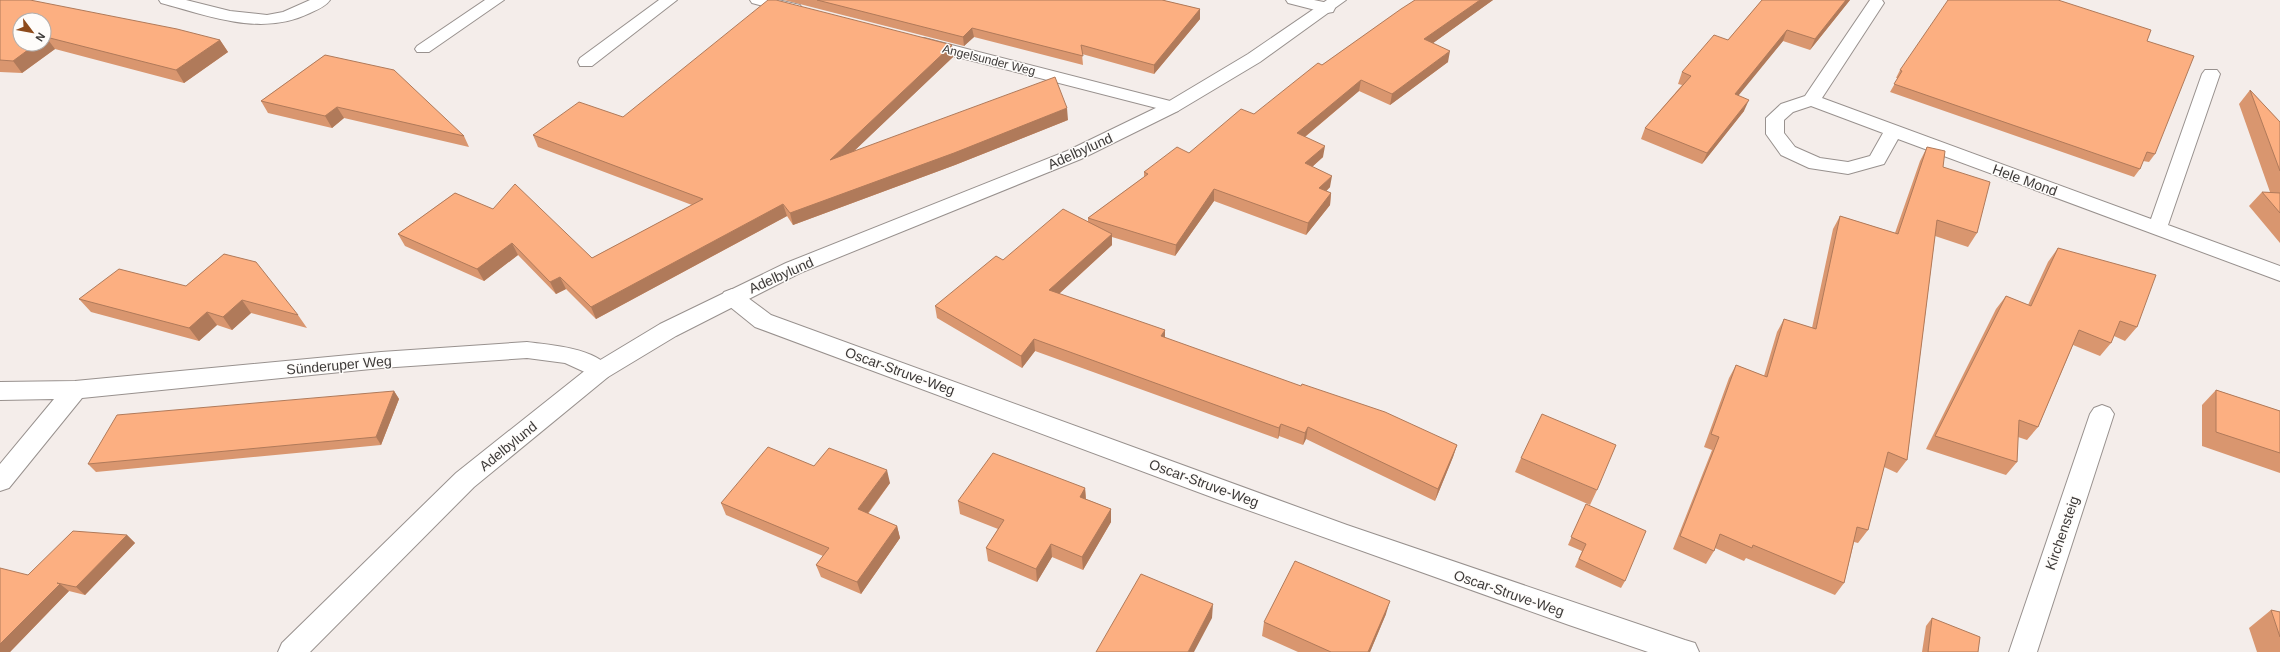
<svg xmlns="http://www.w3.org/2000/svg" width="2280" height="652" font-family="Helvetica,sans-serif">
<rect width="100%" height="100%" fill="#f4edea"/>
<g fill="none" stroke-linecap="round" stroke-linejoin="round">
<defs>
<path id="lane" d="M 485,0 L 504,0 L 429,52 L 417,52 L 415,49 L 417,46 Z
M 659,0 L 677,0 L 592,66 L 580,66 L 578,62 L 580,58 Z"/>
<path id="street" d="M 159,0 L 186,0 L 230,11 L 267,15 L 283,12 L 310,0 L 330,0 C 326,6 317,10 310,13 C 261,37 210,16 161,3 Z
M 750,0 L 778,0 L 800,5 L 802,9 L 800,13 L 794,14 L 752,3 Z
M 1286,0 L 1314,0 L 1333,4 L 1335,8 L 1333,12 L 1327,13 L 1288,3 Z
M 1870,0 L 1882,0 L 1884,3 L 1822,98 L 2151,219 L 2202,74 L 2205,70 L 2217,70 L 2220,74 L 2168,225 L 2280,266 L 2280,281 L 1898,139 L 1884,164 L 1848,174 L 1809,168 L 1781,155 L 1766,134 L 1766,118 L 1781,104 L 1805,96 ZM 1811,106 L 1883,133 L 1870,156 L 1848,162 L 1820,158 L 1795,147 L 1784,133 L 1784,120 L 1793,112 Z
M 924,38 L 1178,103 L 1181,107 L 1178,111 L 1172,112 L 918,47 L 915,43 L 918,39 Z
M 732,289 L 740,292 L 771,315 L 1347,525 L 1685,640 L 1695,643 L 1699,652 L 1648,652 L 1569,625 L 1214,498 L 755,327 L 724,302 L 721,297 L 724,292 Z
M 527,342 C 550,345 599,348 611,371 L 608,377 L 600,379 L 565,363 L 527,358 L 381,368 L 82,398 L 9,488 L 0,491 L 0,464 L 54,399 L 0,400 L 0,382 L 75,381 L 381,352 Z
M 2102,405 L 2110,408 L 2114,414 L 2037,652 L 2009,652 L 2090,414 L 2094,408 Z"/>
<path id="secondary" d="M 1327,0 L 1346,0 L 1260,62 L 1178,111 L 1081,159 L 800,273 L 676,336 L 608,377 L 474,487 L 310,652 L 278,652 L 282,643 L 456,473 L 592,365 L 660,324 L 786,263 L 1067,151 L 1166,103 L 1248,54 Z"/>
</defs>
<!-- lane casing -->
<use href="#lane" stroke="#98918e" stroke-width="2"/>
<!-- street casing -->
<use href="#street" stroke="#98918e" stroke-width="2"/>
<!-- secondary casing -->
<use href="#secondary" stroke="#98918e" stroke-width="2"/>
<!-- lane -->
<use href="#lane" fill="#fff" fill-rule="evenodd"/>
<!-- street -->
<use href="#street" fill="#fff" fill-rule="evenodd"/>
<!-- secondary -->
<use href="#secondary" fill="#fff" fill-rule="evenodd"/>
</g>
<!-- wall -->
<path fill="#d9966f" d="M 0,0 L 220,40 L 228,52 L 184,83 L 55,49 L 22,73 L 0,72 Z
M 784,0 L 1162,0 L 1200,9 L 1200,19 L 1154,74 L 1082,54 L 1083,65 L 974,37 L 964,46 Z
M 1415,0 L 1493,0 L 1433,43 L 1448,62 L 1390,105 L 1359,91 L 1305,137 L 1323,157 L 1312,167 L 1330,187 L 1326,191 L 1331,193 L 1330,205 L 1306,235 L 1214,201 L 1175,256 L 1112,237 L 1112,245 L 1059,294 L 1165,338 L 1457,445 L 1453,457 L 1435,501 L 1306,439 L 1303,445 L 1279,436 L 1278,439 L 1035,351 L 1022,368 L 937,318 L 935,306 L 1003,260 L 1088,222 L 1088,218 L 1144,177 L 1144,172 L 1189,153 L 1254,114 L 1322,65 Z
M 1762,0 L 1850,0 L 1810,50 L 1783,41 L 1738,95 L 1744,111 L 1702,164 L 1641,139 L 1645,128 L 1682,85 L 1678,84 L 1682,72 L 1728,40 Z
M 2147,41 L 2155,154 L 2149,162 L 2143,161 L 2140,169 L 2134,177 L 1890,92 L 1898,78 L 1896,78 L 1900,70 Z
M 952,45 L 953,57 L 854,151 L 1068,120 L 955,165 L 793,225 L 787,216 L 596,319 L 566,289 L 556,294 L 518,255 L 484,281 L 405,246 L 398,234 L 455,193 L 592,258 L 692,205 L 538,147 L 533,135 L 623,117 Z
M 325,55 L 464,136 L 469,147 L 344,118 L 332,128 L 268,113 L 261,101 Z
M 2250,90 L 2280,122 L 2280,243 L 2249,206 L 2262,192 L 2270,192 L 2239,104 Z
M 1927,147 L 1943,167 L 1977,233 L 1968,247 L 1935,236 L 1907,460 L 1897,473 L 1884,467 L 1868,530 L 1858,543 L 1854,542 L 1844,583 L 1835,595 L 1746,558 L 1744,561 L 1715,548 L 1714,551 L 1706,564 L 1673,549 L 1712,450 L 1704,447 L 1729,378 L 1736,365 L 1764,376 L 1777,332 L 1784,319 L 1812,328 L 1833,229 L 1840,216 L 1895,233 L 1920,161 Z
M 2058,248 L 2137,327 L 2125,341 L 2114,336 L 2111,343 L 2100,356 L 2073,345 L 2038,427 L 2027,440 L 2018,437 L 2017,462 L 2006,475 L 1926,449 L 1996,309 L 2006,296 L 2028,305 L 2048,262 Z
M 224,254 L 298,315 L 307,328 L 251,313 L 232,330 L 217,325 L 199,341 L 91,312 L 79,299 L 186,286 Z
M 2216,390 L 2280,411 L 2280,473 L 2202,446 L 2202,405 Z
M 394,391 L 399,399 L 381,445 L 96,472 L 88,464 Z
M 1521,458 L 1597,490 L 1590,505 L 1515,472 Z
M 814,466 L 890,483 L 868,514 L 897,526 L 900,538 L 861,594 L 821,577 L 816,565 L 823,556 L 726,515 L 721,503 Z
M 1085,488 L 1086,499 L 1111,509 L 1111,522 L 1083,570 L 1052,557 L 1037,582 L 988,561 L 986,548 L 998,529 L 960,514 L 958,501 Z
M 1586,504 L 1625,581 L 1621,588 L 1575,567 L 1582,551 L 1568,545 Z
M 127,535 L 135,543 L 85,595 L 69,591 L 10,652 L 0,652 L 28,575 Z
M 2271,610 L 2280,612 L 2280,652 L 2257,652 L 2249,628 Z
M 1386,614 L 1370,652 L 1298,652 L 1262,636 L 1264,622 Z
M 1932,618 L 1978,652 L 1922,652 L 1926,626 Z"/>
<!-- shaded-wall -->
<path fill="#b07a5a" d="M 1480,0 L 1493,0 L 1422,51 L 1424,39 Z
M 1846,0 L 1850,0 L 1810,50 L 1815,39 Z
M 1200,9 L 1200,19 L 1154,74 L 1154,65 Z
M 972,28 L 974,37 L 964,46 L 963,37 Z
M 1787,30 L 1783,41 L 1730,106 L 1735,94 Z
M 46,37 L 55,49 L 22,73 L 13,61 L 36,44 L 44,44 L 44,38 Z
M 220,40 L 228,52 L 184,83 L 176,70 Z
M 952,45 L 953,57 L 832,172 L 830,160 Z
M 1450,51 L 1448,62 L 1390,105 L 1392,94 Z
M 1361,80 L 1359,91 L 1295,145 L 1297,133 Z
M 1749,100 L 1744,111 L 1702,164 L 1707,153 Z
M 337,107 L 344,118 L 332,128 L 325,116 Z
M 1067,108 L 1068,120 L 955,165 L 793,225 L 790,213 Z
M 1325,146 L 1323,157 L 1303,175 L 1305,163 Z
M 1332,176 L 1330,187 L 1318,200 L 1319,188 Z
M 1214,189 L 1214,201 L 1175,256 L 1176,245 Z
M 1331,193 L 1330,205 L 1306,235 L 1308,223 Z
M 783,204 L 787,216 L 596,319 L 591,307 Z
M 1112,234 L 1112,245 L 1050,302 L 1049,290 Z
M 512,243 L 518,255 L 484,281 L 477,269 Z
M 560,277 L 566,289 L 556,294 L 550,282 Z
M 242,300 L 251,313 L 232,330 L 223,317 Z
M 207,312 L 217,325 L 199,341 L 189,328 Z
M 1165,330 L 1165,342 L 1161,336 Z
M 1034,339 L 1035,351 L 1022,368 L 1021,356 Z
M 394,391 L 399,399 L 381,445 L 376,437 Z
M 1281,424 L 1279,436 L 1278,439 L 1279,428 Z
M 1308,427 L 1306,439 L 1303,445 L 1305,433 Z
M 1457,445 L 1453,457 L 1435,501 L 1438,489 Z
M 887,470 L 890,483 L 861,522 L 858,509 Z
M 1085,488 L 1086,502 L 1080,497 Z
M 1111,509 L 1111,522 L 1083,570 L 1082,557 Z
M 897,526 L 900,538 L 861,594 L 857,582 Z
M 127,535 L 135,543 L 85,595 L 76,587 Z
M 1051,544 L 1052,557 L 1037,582 L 1036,569 Z
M 60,584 L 69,591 L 10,652 L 0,652 L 0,644 Z
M 1390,601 L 1386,614 L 1370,652 L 1368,652 Z
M 1213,604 L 1212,618 L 1194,652 L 1188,652 Z"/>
<!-- building -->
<path fill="#fcaf81" stroke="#b07a5a" d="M 0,0 L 30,0 L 177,29 L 220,40 L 176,70 L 46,37 L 44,38 L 44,20 L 20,20 L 20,44 L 36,44 L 13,61 L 0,60 Z
M 768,0 L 776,0 L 952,45 L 830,160 L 1055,77 L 1067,108 L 954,153 L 790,213 L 783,204 L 591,307 L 560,277 L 550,282 L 512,243 L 477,269 L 398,234 L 455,193 L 493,209 L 515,184 L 592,258 L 703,199 L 533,135 L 579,102 L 623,117 Z
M 817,0 L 1162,0 L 1200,9 L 1154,65 L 1081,45 L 1083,56 L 972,28 L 963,37 Z
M 1415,0 L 1480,0 L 1424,39 L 1450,51 L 1392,94 L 1361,80 L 1297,133 L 1325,146 L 1305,163 L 1332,176 L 1319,188 L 1331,193 L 1308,223 L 1214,189 L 1176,245 L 1088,218 L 1148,174 L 1144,172 L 1177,147 L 1189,153 L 1241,109 L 1254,114 L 1318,63 L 1322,65 L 1401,9 Z
M 1762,0 L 1846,0 L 1815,39 L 1787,30 L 1735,94 L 1749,100 L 1707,153 L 1645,128 L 1691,76 L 1682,72 L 1714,35 L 1728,40 Z
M 1948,0 L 2058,0 L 2151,30 L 2147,41 L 2194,56 L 2155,154 L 2147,152 L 2140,169 L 1894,84 L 1902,71 L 1900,70 Z
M 325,55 L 394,70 L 464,136 L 337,107 L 325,116 L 261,101 Z
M 2250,90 L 2280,122 L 2280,171 Z
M 1927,147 L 1945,151 L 1943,167 L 1990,182 L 1977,233 L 1937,220 L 1907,460 L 1888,452 L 1868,530 L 1857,527 L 1844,583 L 1753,545 L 1752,548 L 1720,534 L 1714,551 L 1680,536 L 1719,437 L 1711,434 L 1736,365 L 1767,377 L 1784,319 L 1816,329 L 1840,216 L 1898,234 Z
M 2262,192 L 2280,193 L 2280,213 Z
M 1063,209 L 1112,234 L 1049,290 L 1165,330 L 1161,336 L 1301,386 L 1302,384 L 1385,412 L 1457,445 L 1438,489 L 1308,427 L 1305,433 L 1281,424 L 1279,428 L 1034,339 L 1021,356 L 935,306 L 996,256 L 1003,260 Z
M 2058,248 L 2156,275 L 2137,327 L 2120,321 L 2111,343 L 2079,330 L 2038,427 L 2019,420 L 2017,462 L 1935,436 L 2006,296 L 2031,306 Z
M 224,254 L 256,262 L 298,315 L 242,300 L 223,317 L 207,312 L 189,328 L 79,299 L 119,269 L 186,286 Z
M 2216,390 L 2280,411 L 2280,453 L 2216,432 Z
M 394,391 L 376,437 L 88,464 L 117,415 Z
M 1542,414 L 1616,445 L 1597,490 L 1521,458 Z
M 768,447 L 814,466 L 829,448 L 887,470 L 858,509 L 897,526 L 857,582 L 816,565 L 829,548 L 721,503 Z
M 993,453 L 1085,488 L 1080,497 L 1111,509 L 1082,557 L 1051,544 L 1036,569 L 986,548 L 1004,520 L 958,501 Z
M 1586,504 L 1646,531 L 1625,581 L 1579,559 L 1586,544 L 1571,537 Z
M 73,531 L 127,535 L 76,587 L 57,583 L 60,584 L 0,644 L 0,568 L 28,575 Z
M 1295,561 L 1390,601 L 1368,652 L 1331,652 L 1264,622 Z
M 1141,574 L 1213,604 L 1188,652 L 1096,652 Z
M 2271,610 L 2280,612 L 2280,637 Z
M 1932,618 L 1980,637 L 1978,652 L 1928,652 Z"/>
<g text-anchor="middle" stroke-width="3" stroke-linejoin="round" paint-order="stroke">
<!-- far-street labels -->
<g font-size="12" fill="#3d3a39" stroke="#fefcfa">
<text transform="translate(989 60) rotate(14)" y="4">Angelsunder Weg</text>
</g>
<!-- street labels -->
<g font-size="14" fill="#3d3a39" stroke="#fefcfa">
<text transform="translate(1080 151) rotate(-24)" y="5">Adelbylund</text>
<text transform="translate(2025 180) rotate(20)" y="5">Hele Mond</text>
<text transform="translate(781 275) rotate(-24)" y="5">Adelbylund</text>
<text transform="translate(339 365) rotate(-5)" y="5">Sünderuper Weg</text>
<text transform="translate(900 371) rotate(20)" y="5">Oscar-Struve-Weg</text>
<text transform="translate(508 446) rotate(-39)" y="5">Adelbylund</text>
<text transform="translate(1204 483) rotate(20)" y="5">Oscar-Struve-Weg</text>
<text transform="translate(2062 533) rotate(-71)" y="5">Kirchensteig</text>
<text transform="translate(1509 593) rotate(19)" y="5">Oscar-Struve-Weg</text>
</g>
</g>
<!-- north arrow -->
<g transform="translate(32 32) rotate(122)"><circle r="19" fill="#fefcfa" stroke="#b1aead"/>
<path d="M0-3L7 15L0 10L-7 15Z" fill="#8e4b1c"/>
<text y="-6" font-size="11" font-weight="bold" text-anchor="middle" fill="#3d3a39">N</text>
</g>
</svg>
